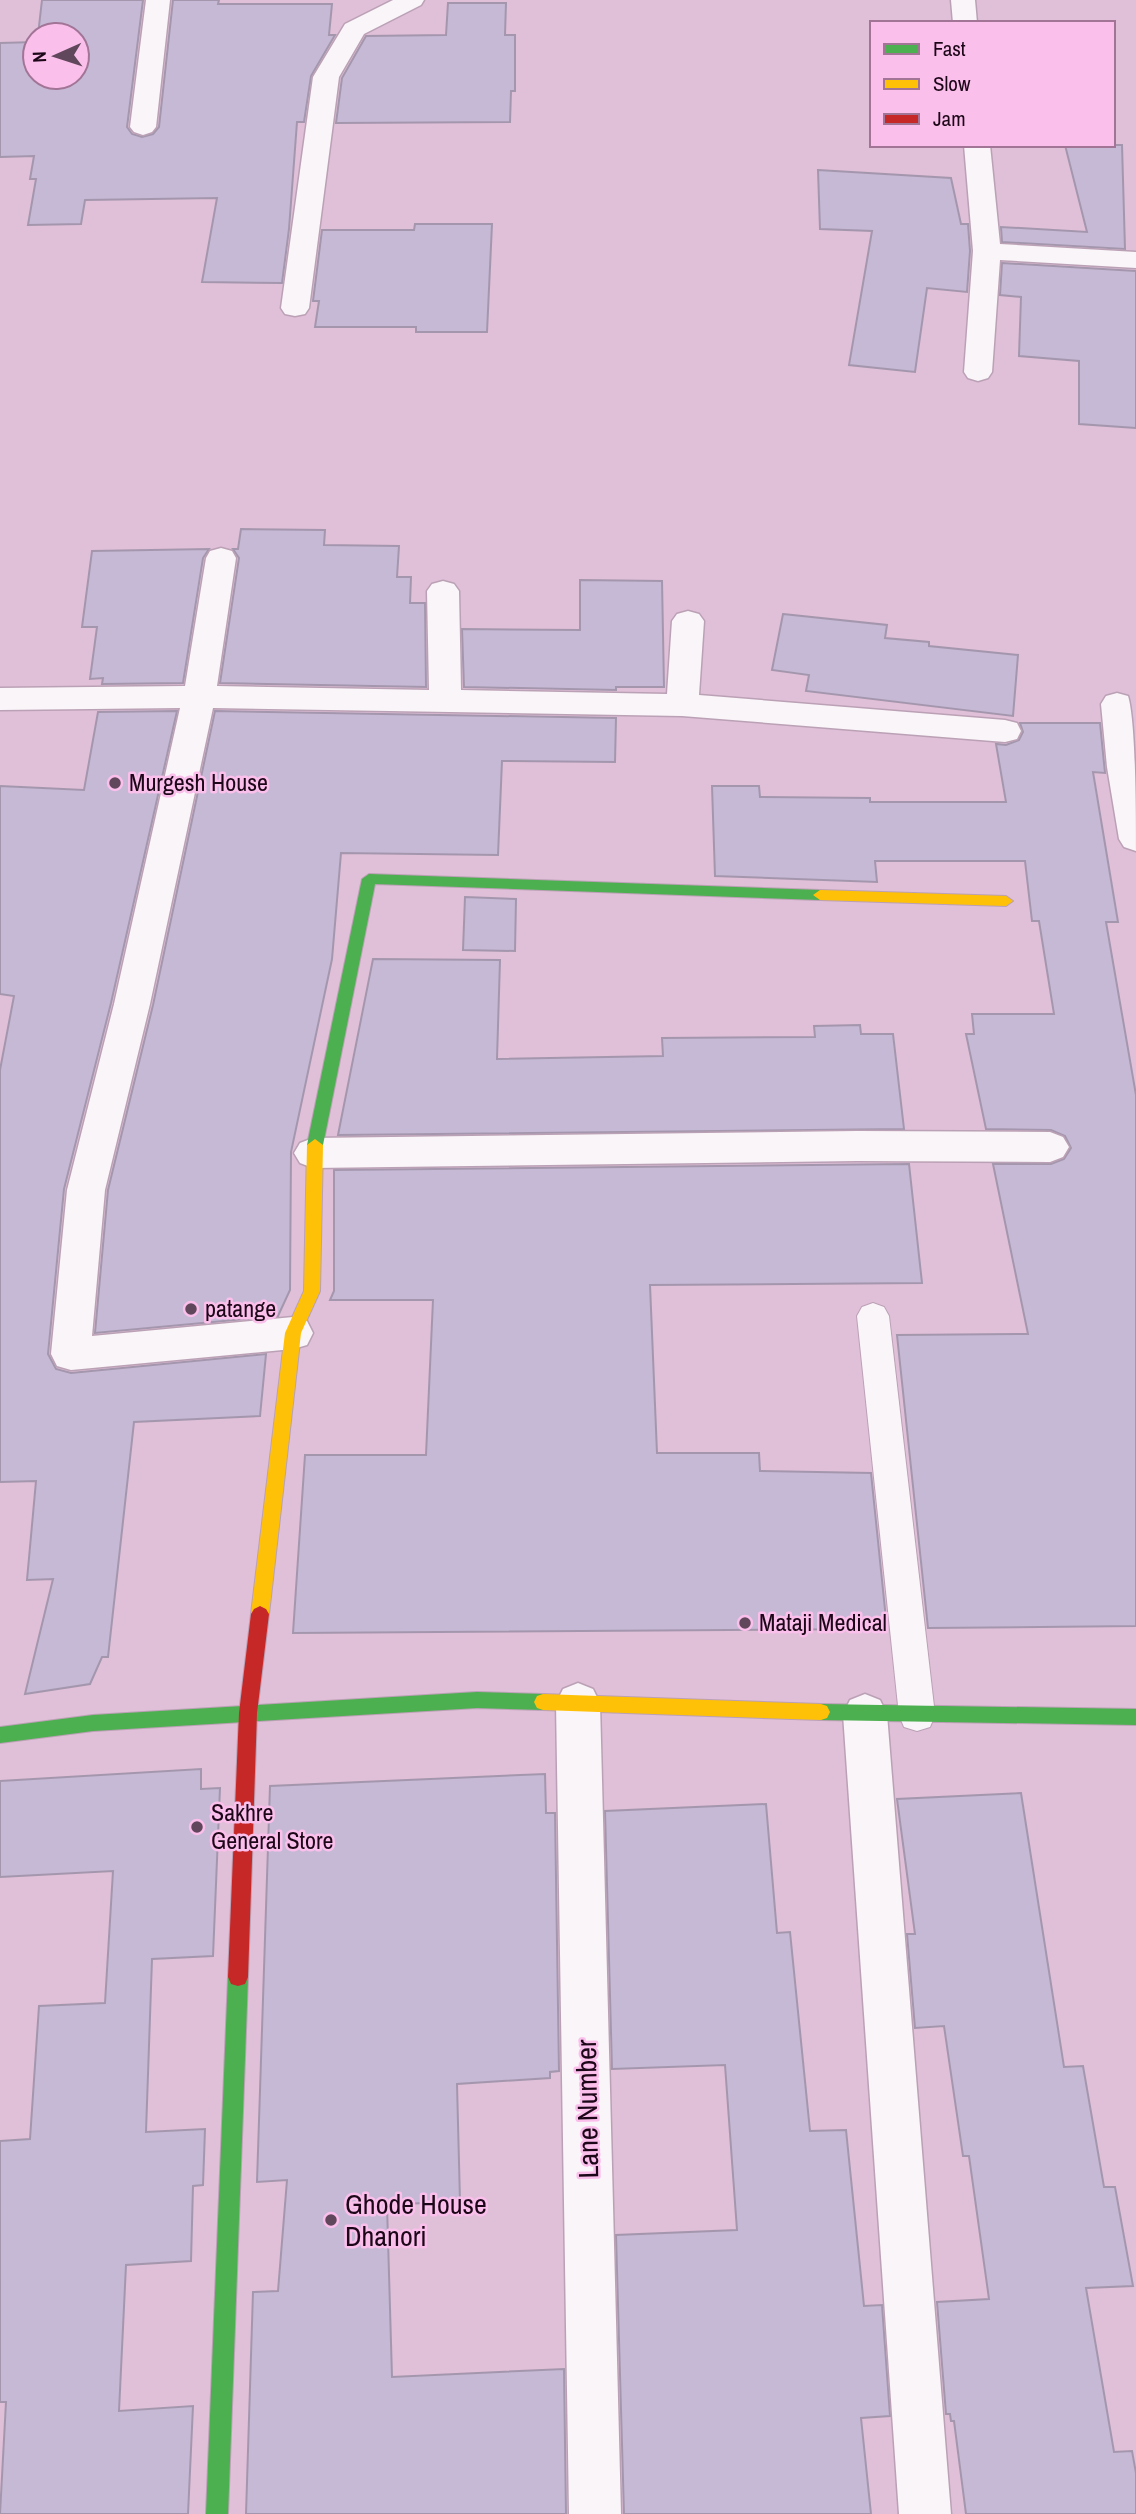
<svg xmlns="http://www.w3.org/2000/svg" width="1136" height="2514" font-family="'Archivo Narrow',sans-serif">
<rect width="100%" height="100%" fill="#e0bfd8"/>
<!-- building -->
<path fill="#c5b9d6" stroke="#a497ad" stroke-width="2" d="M 42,0 L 143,0 L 127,127 L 132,134 L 142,137 L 153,134 L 159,127 L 173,0 L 219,0 L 218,4 L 332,4 L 329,35 L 335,35 L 311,76 L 304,122 L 297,122 L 289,229 L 282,283 L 202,282 L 217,198 L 85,200 L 81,224 L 28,225 L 36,179 L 30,179 L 34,156 L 0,157 L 0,43 L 35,42 L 35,77 L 77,77 L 77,35 L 38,35 Z
M 448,3 L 506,3 L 505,35 L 515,35 L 515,91 L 511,91 L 510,122 L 336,123 L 342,78 L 366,36 L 446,35 Z
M 1065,145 L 1122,145 L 1125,249 L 1002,242 L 1001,227 L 1087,232 Z
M 818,170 L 951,178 L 961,224 L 968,224 L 970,251 L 967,292 L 927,288 L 915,372 L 849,365 L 872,231 L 820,229 Z
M 415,224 L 492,224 L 487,332 L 416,332 L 416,327 L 315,327 L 319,301 L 313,301 L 322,230 L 414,230 Z
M 1002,263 L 1136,271 L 1136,428 L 1079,424 L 1079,361 L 1019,356 L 1021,297 L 1000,295 Z
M 241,529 L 325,530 L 324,545 L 399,546 L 397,577 L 411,577 L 410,603 L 425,603 L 426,687 L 220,683 L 239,558 L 233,549 L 238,549 Z
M 209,549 L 203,558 L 183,683 L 102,684 L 103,678 L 90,679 L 97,627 L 82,627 L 92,551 Z
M 580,580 L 662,581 L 664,687 L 616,687 L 616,690 L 464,687 L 462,629 L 580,630 Z
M 783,614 L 887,625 L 885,638 L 929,642 L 929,646 L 1018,655 L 1013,716 L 806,691 L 809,675 L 772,670 Z
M 177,711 L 111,1003 L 64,1189 L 48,1354 L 56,1369 L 71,1373 L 266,1354 L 260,1416 L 134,1422 L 108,1657 L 102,1657 L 90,1684 L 25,1694 L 53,1579 L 27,1580 L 36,1481 L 0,1482 L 0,1070 L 14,996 L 0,994 L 0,786 L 84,790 L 98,712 Z
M 215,711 L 616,718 L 615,762 L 502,761 L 498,855 L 341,853 L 332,959 L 291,1152 L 290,1290 L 278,1316 L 95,1333 L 108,1190 L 153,1005 Z
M 1020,723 L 1100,723 L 1105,773 L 1093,772 L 1118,922 L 1106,922 L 1136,1095 L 1136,1626 L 928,1628 L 897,1335 L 1028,1334 L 993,1164 L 1051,1164 L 1064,1159 L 1071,1148 L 1065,1136 L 1051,1130 L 986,1129 L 966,1034 L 974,1034 L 972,1014 L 1054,1014 L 1039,921 L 1032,921 L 1025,861 L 875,861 L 877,882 L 715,876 L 712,786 L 759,786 L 760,797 L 870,798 L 870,802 L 1006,802 L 996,744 L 1006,745 L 1019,740 L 1023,732 Z
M 465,897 L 516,899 L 515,951 L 463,950 Z
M 373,959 L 500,960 L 497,1059 L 663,1056 L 662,1038 L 815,1037 L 814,1026 L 860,1025 L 861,1034 L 893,1034 L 904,1129 L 338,1135 Z
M 909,1164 L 922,1283 L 650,1285 L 657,1453 L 759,1453 L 760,1471 L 871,1473 L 887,1629 L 293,1633 L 305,1455 L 426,1455 L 433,1300 L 330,1300 L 334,1291 L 334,1170 Z
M 201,1769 L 201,1789 L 220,1788 L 213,1956 L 152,1959 L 146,2132 L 205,2129 L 203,2185 L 193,2186 L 191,2261 L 126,2265 L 119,2411 L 193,2406 L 188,2514 L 0,2514 L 6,2402 L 0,2402 L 0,2141 L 30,2139 L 39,2006 L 105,2003 L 113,1871 L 0,1877 L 0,1781 Z
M 545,1774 L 546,1813 L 555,1813 L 559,2071 L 550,2072 L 550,2078 L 457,2084 L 460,2201 L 387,2205 L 392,2377 L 564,2369 L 566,2514 L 246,2514 L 253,2292 L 278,2291 L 287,2180 L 257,2182 L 270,1786 Z
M 1021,1793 L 1064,2067 L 1083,2066 L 1104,2187 L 1115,2187 L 1133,2286 L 1086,2288 L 1114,2452 L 1132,2451 L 1136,2473 L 1136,2514 L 966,2514 L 954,2421 L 951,2421 L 950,2414 L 946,2414 L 937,2302 L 989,2299 L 969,2156 L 963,2156 L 944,2026 L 915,2028 L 907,1934 L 915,1934 L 897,1799 Z
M 766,1804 L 777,1933 L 790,1932 L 810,2131 L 846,2130 L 864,2306 L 882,2305 L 890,2416 L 861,2418 L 871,2514 L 624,2514 L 616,2235 L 737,2230 L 725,2065 L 612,2069 L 605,1811 Z"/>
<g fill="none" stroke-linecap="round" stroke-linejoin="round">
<defs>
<path id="lane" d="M 873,1303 L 884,1307 L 889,1316 L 935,1715 L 930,1727 L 917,1731 L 904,1727 L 899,1715 L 857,1316 L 862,1307 Z"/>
<path id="street" d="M 146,0 L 170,0 L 156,127 L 152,132 L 143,135 L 134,132 L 130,127 Z
M 393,0 L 424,0 L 421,5 L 364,34 L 339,77 L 309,308 L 305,314 L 295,316 L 285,314 L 281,308 L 313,77 L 345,24 Z
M 951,0 L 975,0 L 977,23 L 953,23 Z
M 964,145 L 990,145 L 1000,244 L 1136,252 L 1136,268 L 1000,260 L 992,372 L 988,378 L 978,381 L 968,378 L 964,372 L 973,251 Z
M 221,548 L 232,551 L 236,558 L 217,686 L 429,690 L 427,591 L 432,584 L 443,581 L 454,584 L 459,591 L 461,690 L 667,694 L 672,621 L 677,614 L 688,611 L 699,614 L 704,621 L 699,695 L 1005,720 L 1017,723 L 1021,731 L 1017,739 L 1005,742 L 682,716 L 213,708 L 150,1004 L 105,1190 L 92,1336 L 293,1317 L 307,1321 L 313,1333 L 307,1345 L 293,1349 L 71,1370 L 57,1366 L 51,1354 L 67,1190 L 114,1004 L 180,708 L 0,710 L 0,688 L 185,686 L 206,558 L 210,551 Z
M 1117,693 L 1128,696 C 1136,721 1136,818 1136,851 L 1124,847 L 1119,839 L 1107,767 L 1101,704 L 1106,696 Z
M 857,1131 L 1050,1132 L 1063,1137 L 1069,1147 L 1063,1157 L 1050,1162 L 857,1161 L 313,1168 L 300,1163 L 294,1153 L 300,1143 L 313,1138 Z
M 578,1683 L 593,1689 L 600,1703 L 621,2514 L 569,2514 L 556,1703 L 563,1689 Z
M 865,1694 L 880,1700 L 887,1714 L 951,2514 L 899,2514 L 843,1714 L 850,1700 Z"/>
<path id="fast" d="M 369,874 L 820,890 L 827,895 L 820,900 L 375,884 L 323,1145 L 315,1151 L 307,1145 L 362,879 Z
M 477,1692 L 543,1694 L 549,1696 L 552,1702 L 549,1708 L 543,1710 L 477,1708 L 93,1731 L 0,1743 L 0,1727 L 93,1715 Z
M 821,1704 L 1136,1709 L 1136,1725 L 821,1720 L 815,1718 L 812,1712 L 815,1706 Z
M 238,1968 L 245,1970 L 248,1977 L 228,2514 L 206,2514 L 228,1977 L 231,1970 Z"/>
<path id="slow" d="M 820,890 L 1006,896 L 1013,901 L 1006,906 L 820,900 L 813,895 Z
M 315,1139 L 323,1145 L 320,1291 L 301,1333 L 269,1614 L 266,1619 L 260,1622 L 254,1619 L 251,1614 L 285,1333 L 304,1291 L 307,1145 Z
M 543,1694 L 821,1704 L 827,1706 L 830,1712 L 827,1718 L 821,1720 L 543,1710 L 537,1708 L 534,1702 L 537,1696 Z"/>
<path id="jam" d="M 260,1606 L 266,1609 L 269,1614 L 257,1713 L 248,1977 L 245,1984 L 238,1986 L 231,1984 L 228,1977 L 239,1713 L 251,1614 L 254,1609 Z"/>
</defs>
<!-- lane casing -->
<use href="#lane" stroke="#bba1b5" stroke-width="2"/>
<!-- street casing -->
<use href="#street" stroke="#bba1b5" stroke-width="3"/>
<!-- fast casing -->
<use href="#fast" stroke="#bba1b5" stroke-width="2"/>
<!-- slow casing -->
<use href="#slow" stroke="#bba1b5" stroke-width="2"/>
<!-- jam casing -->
<use href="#jam" stroke="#bba1b5" stroke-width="2"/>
<!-- lane -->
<use href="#lane" fill="#faf5f9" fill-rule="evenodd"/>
<!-- street -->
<use href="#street" fill="#faf5f9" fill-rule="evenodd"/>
<!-- fast -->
<use href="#fast" fill="#4caf50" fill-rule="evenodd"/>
<!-- slow -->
<use href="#slow" fill="#ffc107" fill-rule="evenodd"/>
<!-- jam -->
<use href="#jam" fill="#c62828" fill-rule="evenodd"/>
</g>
<!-- markers -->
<g fill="#61475b" stroke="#fbbfec" stroke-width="2.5">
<circle cx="115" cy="783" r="7"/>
<circle cx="191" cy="1309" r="7"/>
<circle cx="745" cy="1623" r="7"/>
<circle cx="197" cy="1827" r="7"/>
<circle cx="331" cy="2220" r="7"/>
</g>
<g text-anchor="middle" stroke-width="5" stroke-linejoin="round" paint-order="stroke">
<!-- poi labels -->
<g font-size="24" fill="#1c0718" stroke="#fbbfec" text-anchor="start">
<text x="129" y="791">Murgesh House</text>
<text x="205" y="1317">patange</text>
<text x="759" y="1631">Mataji Medical</text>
<text x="211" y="1821">Sakhre<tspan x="211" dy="28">General Store</tspan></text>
</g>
<!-- near-street labels -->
<g font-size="28" fill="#1c0718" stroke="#fbbfec">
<text transform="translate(587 2109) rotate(-91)" y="10">Lane Number</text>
</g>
<!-- near-poi labels -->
<g font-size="28" fill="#1c0718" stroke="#fbbfec" text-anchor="start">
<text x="345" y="2214">Ghode House<tspan x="345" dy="32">Dhanori</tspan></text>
</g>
</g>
<!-- legend -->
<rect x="870" y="21" width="245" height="126" fill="#fbbfec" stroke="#a27597" stroke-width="2"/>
<rect x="884" y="44" width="35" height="10" fill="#4caf50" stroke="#a27597" stroke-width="2"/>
<text x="933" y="56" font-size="21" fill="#1c0718">Fast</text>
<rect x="884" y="79" width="35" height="10" fill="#ffc107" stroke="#a27597" stroke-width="2"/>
<text x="933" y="91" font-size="21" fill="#1c0718">Slow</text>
<rect x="884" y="114" width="35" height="10" fill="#c62828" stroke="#a27597" stroke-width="2"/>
<text x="933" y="126" font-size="21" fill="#1c0718">Jam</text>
<!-- north arrow -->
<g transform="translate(56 56) rotate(267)"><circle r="33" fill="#fbbfec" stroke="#a27597" stroke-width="2"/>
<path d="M0-5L12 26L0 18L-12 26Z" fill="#61475b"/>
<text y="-10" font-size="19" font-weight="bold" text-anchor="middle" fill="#1c0718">N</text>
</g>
</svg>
